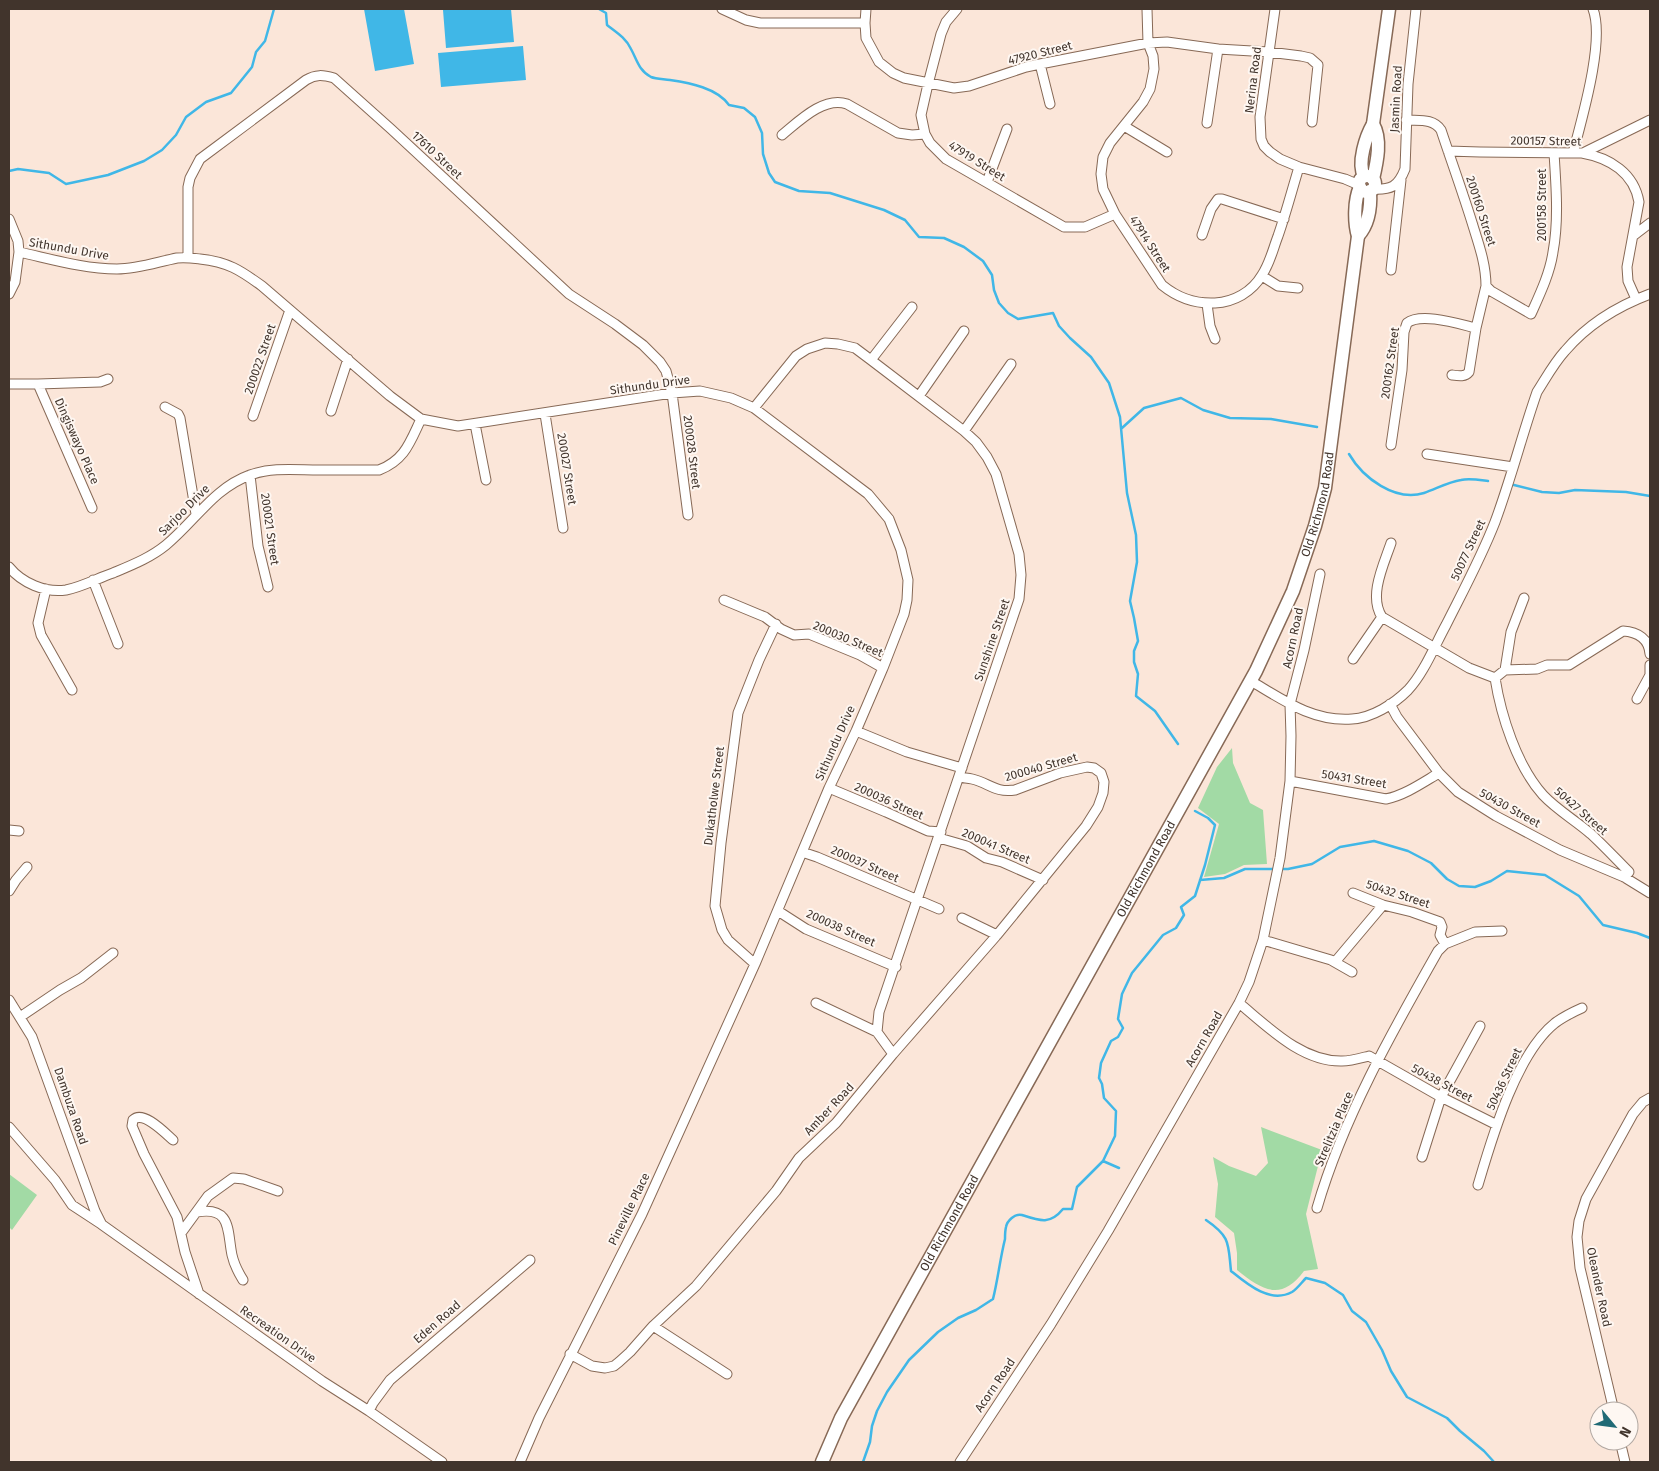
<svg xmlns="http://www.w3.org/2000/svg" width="1659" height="1471" font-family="'Fira Sans',sans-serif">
<rect width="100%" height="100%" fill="#fbe6d9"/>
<!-- green -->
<path fill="#a2daa5" d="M 1232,748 L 1233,763 L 1250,803 L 1263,810 L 1267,864 L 1244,865 L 1225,874 L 1204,877 L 1219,824 L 1198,808 L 1217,767 Z
M 1261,1127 L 1322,1150 L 1306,1214 L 1318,1269 L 1304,1271 C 1281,1302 1262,1290 1237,1270 L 1237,1253 L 1234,1233 L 1215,1217 L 1218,1184 L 1213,1157 L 1229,1166 L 1256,1176 L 1268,1163 Z
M 9,1174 L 37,1195 L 12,1230 L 9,1227 Z"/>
<!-- water -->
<path fill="#40b7e7" d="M 364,9 L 404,9 L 414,64 L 375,71 Z
M 458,9 L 511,9 L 514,42 L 446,48 L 443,10 Z
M 523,46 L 526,80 L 441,87 L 438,53 Z"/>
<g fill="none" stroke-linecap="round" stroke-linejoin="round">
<!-- stream -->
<path stroke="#40b7e7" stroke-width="2.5" d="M 599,9 L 606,13 L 607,25 C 616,32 626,38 631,49 C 637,60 639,71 651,77 C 656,79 664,79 670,80 C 690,83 717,88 729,105 L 744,108 L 755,117 L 762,133 L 763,154 L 769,173 L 775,182 L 799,191 L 830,193 L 884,210 L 905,220 L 919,237 L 944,238 L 964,247 L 983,261 L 992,275 L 994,290 L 999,303 L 1008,313 L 1018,319 L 1053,313 L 1059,326 L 1070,338 L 1091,357 L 1109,383 L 1120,417 L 1127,493 L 1136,535 L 1137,562 L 1130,601 L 1134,618 L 1138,641 L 1134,651 L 1134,662 L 1138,674 L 1136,696 L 1155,711 L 1178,744
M 9,171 L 18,169 L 49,173 L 66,184 L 108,175 L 144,161 L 162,150 L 176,135 L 186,117 L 206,102 L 231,93 L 252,67 L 256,52 L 265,41 L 274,9
M 1122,428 L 1144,408 L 1181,398 L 1203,410 L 1230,418 L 1271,419 L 1317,427
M 1349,454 C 1363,478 1395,502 1424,493 C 1436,489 1448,482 1461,480 C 1469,478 1480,480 1488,481
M 1514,485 L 1542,492 L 1559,493 L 1575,490 L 1626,492 L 1650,496
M 1200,880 L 1224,878 L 1245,869 L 1288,869 L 1312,864 L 1340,847 L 1374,841 L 1408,851 L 1431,863 L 1447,879 L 1459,886 L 1475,887 L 1491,881 L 1507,871 L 1545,875 L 1579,896 L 1603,925 L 1637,933 L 1650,938
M 1103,1161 L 1119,1168
M 1206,1220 C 1231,1237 1228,1244 1231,1271 C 1247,1284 1270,1304 1292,1292 C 1297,1289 1302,1282 1306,1278 L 1325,1283 L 1343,1295 L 1352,1311 L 1366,1322 L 1382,1350 L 1391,1371 L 1407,1397 L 1447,1418 L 1460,1431 L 1484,1451 L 1494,1462
M 863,1462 L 870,1442 L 872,1426 L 877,1411 L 887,1392 L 909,1360 L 938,1332 L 958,1318 L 976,1310 L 993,1299 C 998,1279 1000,1259 1005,1239 C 1005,1235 1005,1231 1006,1227 C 1007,1221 1015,1213 1022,1215 C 1040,1221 1050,1225 1063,1209 L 1072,1209 L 1077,1187 L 1103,1161 L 1115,1136 L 1116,1111 L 1104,1098 L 1102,1084 L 1099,1078 L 1101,1063 L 1111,1041 L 1118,1037 L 1123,1028 L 1118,1019 L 1122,994 L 1132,973 L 1163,935 L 1176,928 L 1184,915 L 1181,907 L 1195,896 L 1205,865 L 1215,825 L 1208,818 L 1195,811"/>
<defs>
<path id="street" d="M 722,9 L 746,20 L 760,23 L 865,23
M 866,9 L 865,23 L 866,38 L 879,62 L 893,73 L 904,78 L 954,88 L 969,86 L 1026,67 L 1040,64 L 1148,43 L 1167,42 L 1218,49 L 1269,52 L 1301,56 L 1310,58 L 1318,65 L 1312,122
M 957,9 L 946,22 L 941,34 L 928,84 L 921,115 L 925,134 L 930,143 L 946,159 L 1064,227 L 1085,227 L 1115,214
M 1147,9 L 1148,43 L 1153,56 L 1154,69 L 1150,89 L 1143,102 L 1110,143 L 1103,157 L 1101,174 L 1103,189 L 1115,214 L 1162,285 C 1178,298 1194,304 1215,303 C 1234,302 1252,292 1262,275 C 1270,263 1273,249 1278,236 C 1286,213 1292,190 1299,167
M 1275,9 L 1260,117 L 1261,139 L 1264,146 L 1270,152 L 1280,159 L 1299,167 L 1345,179 L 1359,185
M 1040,64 L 1050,104
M 1406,120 C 1419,121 1433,118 1441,130 C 1452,163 1464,196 1474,229 C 1480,248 1486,266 1486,286 L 1491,291 L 1531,314 C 1540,294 1550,273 1553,252 C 1559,220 1556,185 1554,153
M 1207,123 L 1218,49
M 1124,126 L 1167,152
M 782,135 C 799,121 824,96 847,104 L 898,133 L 912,135 L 925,134
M 1448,151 L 1480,152 L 1582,153 C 1610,158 1634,173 1639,202 L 1627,267 L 1628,281 L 1636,299
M 1573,153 C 1582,118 1605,41 1593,9
M 1583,153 L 1650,120
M 987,182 L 1007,129
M 1372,189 C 1391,190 1398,187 1405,169 L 1408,84 L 1416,9
M 9,219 L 18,241 L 19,252 C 51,259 84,269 117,269 C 138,269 157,262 177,258 C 185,257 192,258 200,259 C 228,262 240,270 262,286 L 390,396 L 421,419 L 458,426 L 672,393 L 700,391 L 731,398 L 754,408 L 868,494 L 889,519 L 901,550 L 908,580 L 907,600 L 904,614 L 883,668 L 856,731 L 829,788 L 755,964 L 642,1214 L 539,1418 L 520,1462
M 1202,235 L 1211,209 L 1218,199 L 1222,199 L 1284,219
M 1633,236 L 1650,223
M 188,257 L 188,187 L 190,178 L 200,159 L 306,80 C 316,74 323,75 334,78 L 391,129 L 569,294 L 615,324 L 643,345 L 660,362 L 666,371 L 672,393 L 688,515
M 1391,270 L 1401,180
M 1262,276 L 1278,286 L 1298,288
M 9,294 L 15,282 L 19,252
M 1207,304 L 1210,326 L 1215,339
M 871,360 L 912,307
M 1452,375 C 1459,376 1465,377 1469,372 L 1476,328 L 1486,286
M 9,384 L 38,384 L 100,382 L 108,379
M 38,384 L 92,508
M 919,396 L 964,331
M 165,407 L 178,414 L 180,418 L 196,514
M 754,408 L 796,356 L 807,349 L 825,343 L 838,344 L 855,348 L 871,360 L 964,431 L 976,442 L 987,457 L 996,474 L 1019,554 L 1021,575 L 1019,599 L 879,1012 L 877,1032 L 893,1054
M 331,411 L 348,359
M 545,414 L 563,528
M 253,416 L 290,310
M 475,424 L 486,480
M 964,431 L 1011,364
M 1391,445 L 1402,370 L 1404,332 L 1407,323 C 1421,312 1459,324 1476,328
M 1427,454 L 1513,467
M 250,475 L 258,546 L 268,587
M 1391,543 C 1384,564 1368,596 1382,617 L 1469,668 L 1495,678
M 9,567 C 22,583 45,593 66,590 C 82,587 98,578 113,573 C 132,565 150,558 166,545 C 195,521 214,488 250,475 C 272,467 296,470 319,470 C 339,470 359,470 379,470 C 405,460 410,442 421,419
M 93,580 L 118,644
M 46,589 L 38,623 L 41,635 L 72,690
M 724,600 L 765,617 L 781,629 L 794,635 L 809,634 L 860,655 L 883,668
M 1353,659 L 1382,617
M 1505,670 L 1511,632 L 1524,598
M 1495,678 C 1501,716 1517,766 1543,795 C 1557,810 1575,820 1591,834 C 1604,846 1616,859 1629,872 L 1624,877
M 1495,678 L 1505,670 L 1537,669 L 1547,665 L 1569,665 L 1623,631 C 1638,632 1649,639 1650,654
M 1251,681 C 1283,700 1313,722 1352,719 C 1372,718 1394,704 1408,690 C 1424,673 1435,645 1446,625 C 1463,591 1481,558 1495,522 C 1511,479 1522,435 1537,392 C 1546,378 1554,363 1565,351 C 1588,324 1618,306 1650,294
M 1637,699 L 1650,675 L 1650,665
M 1390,704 L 1397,717 L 1439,773 L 1458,792 L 1496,816 L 1560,850 L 1624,877 L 1650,893
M 856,731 L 907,752 L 962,768
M 1290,781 L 1386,799 C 1405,795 1422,783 1439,773
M 829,788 L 886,812 L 928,831 L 941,832
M 9,830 L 19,831
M 939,838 L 967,846 L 986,858 L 1002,862 L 1043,880
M 802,852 L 817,857 L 939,909
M 9,891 L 16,880 L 27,867
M 1353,893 L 1383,905 L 1412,912 L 1440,922 L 1442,927 L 1440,935 L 1445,944
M 778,911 L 806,929 L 896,967
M 962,918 L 997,935
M 1263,940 L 1331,960 L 1352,972
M 1335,962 L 1383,905
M 755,964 L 728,940 L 722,930 L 715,906 L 721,843 L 738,713 L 759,660 L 776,624
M 9,1000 L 32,1037 L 95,1211 L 101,1223
M 816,1003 L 877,1032
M 1239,1003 C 1268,1027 1302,1062 1342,1061 C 1351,1061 1361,1058 1369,1056 L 1441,1097 L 1497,1125
M 20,1017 L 60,990 L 81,978 L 113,953
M 9,1127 L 55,1180 L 72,1205 L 101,1224 L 322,1381 L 369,1411 L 442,1462
M 173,1140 C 164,1132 143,1110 133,1120 L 132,1126 L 144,1154 L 177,1217 L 185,1252 L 199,1294
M 1422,1157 L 1441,1097 L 1480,1026
M 1478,1185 C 1492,1138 1516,1054 1555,1023 C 1563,1017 1573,1012 1582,1008
M 1317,1208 C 1343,1118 1392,1032 1438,951 L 1445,944 L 1475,932 L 1502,931
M 197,1212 C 232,1206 227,1231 232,1255 C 234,1264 238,1272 243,1280
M 181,1233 L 208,1196 L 233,1178 L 244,1179 L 278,1191
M 653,1326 L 727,1374
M 570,1354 L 592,1366 L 605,1368 L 614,1366 L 619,1362 L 630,1352 L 653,1326 L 696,1286 L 776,1191 L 799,1158 L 836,1123 L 893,1054 L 997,935 L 1086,826 L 1098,807 L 1103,793 L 1104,782 L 1101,773 L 1094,768 L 1087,767 L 1060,773 L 1015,790 C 995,793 989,783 972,779 C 968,778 963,778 959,777
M 369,1411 L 373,1403 L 390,1380 L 530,1260
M 1614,1411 L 1580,1268 L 1577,1237 L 1579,1221 L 1586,1199 L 1633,1114 L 1643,1102 L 1650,1098
M 1620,1441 L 1625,1462
M 960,1462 L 1051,1324 L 1108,1231 L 1239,1003 L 1249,982 L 1263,940 L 1280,858 L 1290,781 L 1291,736 L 1290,704 L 1304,650 L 1320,574"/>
<g id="secondary">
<path d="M 1373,124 C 1382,139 1377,162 1373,179"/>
<path d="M 1364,176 C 1357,163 1366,136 1373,124 L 1389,9"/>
<circle cx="1367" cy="184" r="8"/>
<path d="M 1358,236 C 1369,224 1371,207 1370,191"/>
<path id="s1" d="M 822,1462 L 841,1418 L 1256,671 L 1293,591 L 1315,526 L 1325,488 L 1358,236 C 1354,223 1354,200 1360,187"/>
</g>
</defs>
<!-- street casing -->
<use href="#street" stroke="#876956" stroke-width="11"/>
<!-- secondary casing -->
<use href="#secondary" stroke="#876956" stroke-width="15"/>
<!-- street -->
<use href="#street" stroke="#fff" stroke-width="9"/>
<!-- secondary -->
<use href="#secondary" stroke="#fff" stroke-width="12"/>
</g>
<g text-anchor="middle" stroke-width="4" stroke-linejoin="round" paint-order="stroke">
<!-- street labels -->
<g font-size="12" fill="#41342c" stroke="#fef7f2">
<text transform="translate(1040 53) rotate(-14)" y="4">47920 Street</text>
<text transform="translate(1253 80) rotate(-83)" y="4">Nerina Road</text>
<text transform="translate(1396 99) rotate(-87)" y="4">Jasmin Road</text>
<text transform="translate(1546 141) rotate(1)" y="4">200157 Street</text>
<text transform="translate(437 155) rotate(43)" y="4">17610 Street</text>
<text transform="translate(977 161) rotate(32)" y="4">47919 Street</text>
<text transform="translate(1542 205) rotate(-90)" y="4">200158 Street</text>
<text transform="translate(1481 211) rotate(72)" y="4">200160 Street</text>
<text transform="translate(1150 244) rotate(57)" y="4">47914 Street</text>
<text transform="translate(69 249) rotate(10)" y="4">Sithundu Drive</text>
<text transform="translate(260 359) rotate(-71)" y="4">200022 Street</text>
<text transform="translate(1390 363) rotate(-82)" y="4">200162 Street</text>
<text transform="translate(650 385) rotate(-8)" y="4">Sithundu Drive</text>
<text transform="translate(77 441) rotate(66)" y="4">Dingiswayo Place</text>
<text transform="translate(692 452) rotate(83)" y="4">200028 Street</text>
<text transform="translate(567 469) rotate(81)" y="4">200027 Street</text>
<text dy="4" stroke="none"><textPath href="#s1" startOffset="1081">Old Richmond Road</textPath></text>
<text transform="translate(184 510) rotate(-45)" y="4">Sarjoo Drive</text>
<text transform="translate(270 529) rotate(82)" y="4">200021 Street</text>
<text transform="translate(1468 550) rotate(-65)" y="4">50077 Street</text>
<text transform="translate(1293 638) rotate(-78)" y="4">Acorn Road</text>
<text transform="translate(848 639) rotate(23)" y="4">200030 Street</text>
<text transform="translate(992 640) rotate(-71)" y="4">Sunshine Street</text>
<text transform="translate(835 743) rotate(-66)" y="4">Sithundu Drive</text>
<text transform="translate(1041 767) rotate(-16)" y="4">200040 Street</text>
<text transform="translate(1354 779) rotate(9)" y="4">50431 Street</text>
<text transform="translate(714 796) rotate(-83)" y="4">Dukatholwe Street</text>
<text transform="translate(889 801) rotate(24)" y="4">200036 Street</text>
<text transform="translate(1510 808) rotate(29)" y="4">50430 Street</text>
<text transform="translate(1581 811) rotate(41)" y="4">50427 Street</text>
<text transform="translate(996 846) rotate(23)" y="4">200041 Street</text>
<text transform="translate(865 864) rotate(24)" y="4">200037 Street</text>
<text dy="4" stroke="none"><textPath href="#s1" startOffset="676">Old Richmond Road</textPath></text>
<text transform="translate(1398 894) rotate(18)" y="4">50432 Street</text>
<text transform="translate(841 928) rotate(24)" y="4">200038 Street</text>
<text transform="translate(1204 1039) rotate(-60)" y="4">Acorn Road</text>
<text transform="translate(1504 1079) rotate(-65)" y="4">50436 Street</text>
<text transform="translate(1442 1083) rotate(28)" y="4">50438 Street</text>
<text transform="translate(71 1106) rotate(71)" y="4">Dambuza Road</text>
<text transform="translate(829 1109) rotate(-47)" y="4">Amber Road</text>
<text transform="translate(1334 1129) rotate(-67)" y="4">Strelitzia Place</text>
<text transform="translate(629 1209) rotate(-64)" y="4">Pineville Place</text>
<text dy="4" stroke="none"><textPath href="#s1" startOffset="271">Old Richmond Road</textPath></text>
<text transform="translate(1599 1287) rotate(78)" y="4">Oleander Road</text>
<text transform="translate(437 1322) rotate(-41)" y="4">Eden Road</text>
<text transform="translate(278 1334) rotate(35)" y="4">Recreation Drive</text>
<text transform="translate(995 1385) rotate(-56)" y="4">Acorn Road</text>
</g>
</g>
<!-- border -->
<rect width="1659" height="1471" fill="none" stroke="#41342c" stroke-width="20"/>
<!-- north arrow -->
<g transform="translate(1614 1426) rotate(119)"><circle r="24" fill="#fef7f2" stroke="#b2a9a3"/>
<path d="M0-4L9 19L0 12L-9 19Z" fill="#206a75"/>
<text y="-8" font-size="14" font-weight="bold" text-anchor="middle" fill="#41342c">N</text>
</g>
</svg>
